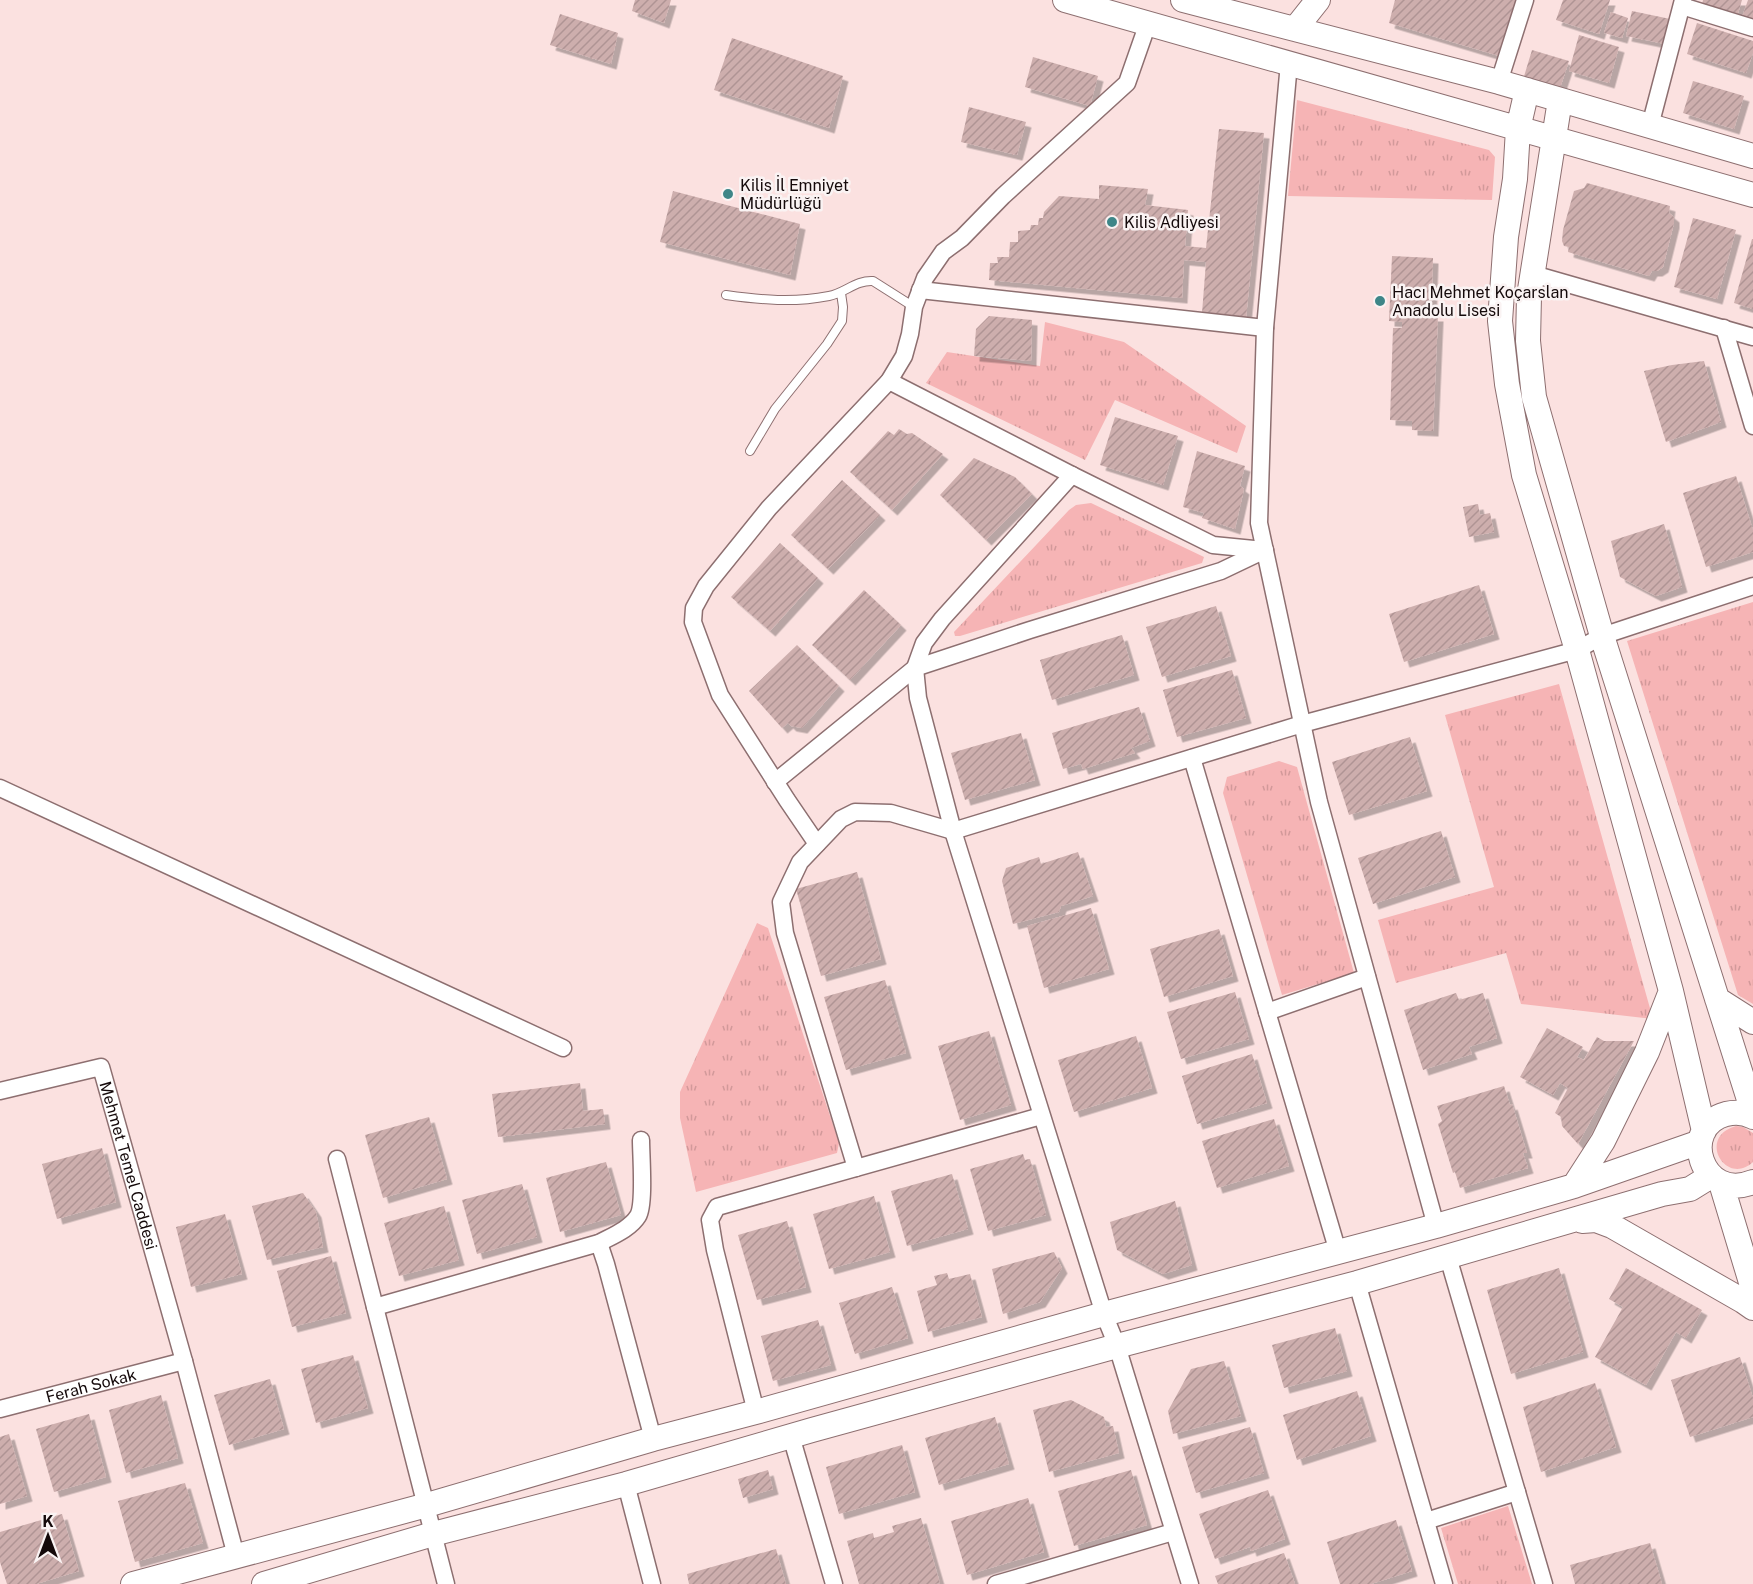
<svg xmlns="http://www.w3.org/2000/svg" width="1753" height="1584" font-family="'Public Sans',sans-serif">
<defs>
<pattern id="grass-tufts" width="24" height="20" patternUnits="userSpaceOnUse" patternTransform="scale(1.5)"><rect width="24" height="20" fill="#f6b4b5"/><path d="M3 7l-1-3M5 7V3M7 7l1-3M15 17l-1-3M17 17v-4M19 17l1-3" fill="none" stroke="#d2999a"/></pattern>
<pattern id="building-hatch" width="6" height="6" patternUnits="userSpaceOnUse" patternTransform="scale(1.5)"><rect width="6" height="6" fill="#cdaead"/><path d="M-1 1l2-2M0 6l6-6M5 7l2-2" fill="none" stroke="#af9494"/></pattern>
<filter id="shadow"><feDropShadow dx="5.5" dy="5.5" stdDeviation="0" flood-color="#0004"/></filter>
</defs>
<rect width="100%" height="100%" fill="#fbe1e0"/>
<!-- grass -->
<path fill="url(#grass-tufts)" d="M 1297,100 L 1489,150 L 1495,157 L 1492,200 L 1288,196 Z
M 1045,322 L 1124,342 L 1246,426 L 1237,453 L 1115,400 L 1085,460 L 926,383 L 947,352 L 1040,366 Z
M 1091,503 L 1204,557 L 1202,563 L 960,636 L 955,636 L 954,632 L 1069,510 L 1076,505 Z
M 1753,602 L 1753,1004 L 1738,995 L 1627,641 Z
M 1559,684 L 1653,1019 L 1521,1004 L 1506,953 L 1396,983 L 1378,920 L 1494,887 L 1445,715 Z
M 1279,761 L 1297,767 L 1354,973 L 1282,995 L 1223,793 L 1227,777 Z
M 757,923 L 768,928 L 839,1143 L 837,1153 L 696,1192 L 680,1118 L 680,1092 Z
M 1736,1126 L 1743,1127 L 1753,1133 L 1753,1162 C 1726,1187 1696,1137 1736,1126 Z
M 1508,1506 L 1532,1584 L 1458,1584 L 1441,1528 Z"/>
<!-- building -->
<path fill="url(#building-hatch)" filter="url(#shadow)" d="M 635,0 L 671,0 L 664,23 L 632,11 Z
M 1395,0 L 1516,0 L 1499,56 L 1389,23 Z
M 1563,0 L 1610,0 L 1599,34 L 1556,20 Z
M 1703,0 L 1742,0 L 1736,20 L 1701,10 Z
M 1748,0 L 1753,0 L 1753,24 L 1741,20 Z
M 1632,11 L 1675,20 L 1670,45 L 1626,36 Z
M 1611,12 L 1628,18 L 1622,38 L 1604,33 Z
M 560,14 L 618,33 L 611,64 L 550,45 Z
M 1697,23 L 1753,41 L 1753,53 L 1746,73 L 1687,54 Z
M 1579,35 L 1619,47 L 1609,83 L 1569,71 Z
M 732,38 L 843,76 L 829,128 L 714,90 Z
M 1532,50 L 1569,61 L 1558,94 L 1522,83 Z
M 1033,57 L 1098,76 L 1090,106 L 1025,87 Z
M 1693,81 L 1744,96 L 1734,129 L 1683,113 Z
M 969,107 L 1026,122 L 1017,155 L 961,142 Z
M 1219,129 L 1264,133 L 1246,318 L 1202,313 L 1206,262 L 1184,260 L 1182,298 L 989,280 L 990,263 L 998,263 L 997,257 L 1009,257 L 1010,242 L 1018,242 L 1018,231 L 1030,230 L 1031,225 L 1038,225 L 1039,218 L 1043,218 L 1044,212 L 1059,196 L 1099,199 L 1099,185 L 1148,189 L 1145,205 L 1188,210 L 1185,246 L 1206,248 Z
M 1587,183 L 1670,206 L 1669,213 L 1674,217 L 1674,223 L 1663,267 L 1657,271 L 1652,271 L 1649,276 L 1568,252 L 1569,247 L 1564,246 L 1562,241 L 1563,230 L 1574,191 L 1584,188 Z
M 673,191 L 800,224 L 790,275 L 660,242 Z
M 1693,218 L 1736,230 L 1717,299 L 1674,287 Z
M 1752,239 L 1753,239 L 1753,309 L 1734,303 Z
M 1392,256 L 1433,258 L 1431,316 L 1438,316 L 1433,431 L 1412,430 L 1412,421 L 1390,420 L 1393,328 L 1402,328 L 1402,322 L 1389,321 Z
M 989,316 L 1032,320 L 1031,361 L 974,356 L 976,329 Z
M 1704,361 L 1721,422 L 1666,442 L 1644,371 L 1672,365 Z
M 1115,417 L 1178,436 L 1163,485 L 1100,465 Z
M 899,429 L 907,434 L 912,433 L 943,454 L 892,510 L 850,472 L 888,431 L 894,435 Z
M 1197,451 L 1245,466 L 1240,486 L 1244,489 L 1235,529 L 1202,518 L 1204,513 L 1183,507 Z
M 974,458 L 1015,477 L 1032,494 L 986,540 L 940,495 Z
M 1736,476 L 1753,530 L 1753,552 L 1706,567 L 1683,493 Z
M 842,480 L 880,515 L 828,569 L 791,535 Z
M 1478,504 L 1480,515 L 1490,513 L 1494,532 L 1469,537 L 1463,507 Z
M 1664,524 L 1682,587 L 1656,596 L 1620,577 L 1611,541 Z
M 780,543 L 818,578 L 770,631 L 731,597 Z
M 1479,585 L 1494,634 L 1404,662 L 1389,614 Z
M 864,590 L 901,625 L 850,680 L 812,645 Z
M 1216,606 L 1231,656 L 1162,677 L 1146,627 Z
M 1122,635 L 1134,675 L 1052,700 L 1040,660 Z
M 797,645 L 839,686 L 802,728 L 791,726 L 788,723 L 782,728 L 749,691 Z
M 1232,670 L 1246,718 L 1177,737 L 1163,690 Z
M 1139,707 L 1150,741 L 1131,748 L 1135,753 L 1083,769 L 1081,764 L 1063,769 L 1052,733 Z
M 1021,733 L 1035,780 L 965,800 L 951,753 Z
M 1410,737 L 1427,791 L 1349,815 L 1332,762 Z
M 1441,831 L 1455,877 L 1373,904 L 1358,858 Z
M 1078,852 L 1093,896 L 1061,906 L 1059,912 L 1013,924 L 1002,881 L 1006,868 L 1039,857 L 1041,864 Z
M 857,872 L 881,959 L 821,976 L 796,889 Z
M 1091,908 L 1109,969 L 1044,988 L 1027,926 Z
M 1219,929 L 1233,976 L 1164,997 L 1150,949 Z
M 885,980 L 906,1053 L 846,1070 L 824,997 Z
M 1235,992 L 1249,1039 L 1181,1059 L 1167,1012 Z
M 1456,993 L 1459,1000 L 1483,993 L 1497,1038 L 1469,1047 L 1472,1054 L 1423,1070 L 1404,1010 Z
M 1547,1028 L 1583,1047 L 1577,1057 L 1584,1060 L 1597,1037 L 1604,1041 L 1634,1041 L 1578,1144 L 1562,1126 L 1561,1117 L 1555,1113 L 1568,1088 L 1560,1083 L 1553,1095 L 1520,1077 Z
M 989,1031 L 1011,1105 L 960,1120 L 938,1046 Z
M 1136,1036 L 1152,1088 L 1074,1112 L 1058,1060 Z
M 1252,1054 L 1267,1103 L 1197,1124 L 1182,1076 Z
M 580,1083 L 583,1111 L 603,1109 L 605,1124 L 498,1137 L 492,1094 Z
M 1504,1086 L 1510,1105 L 1512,1104 L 1527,1153 L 1523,1153 L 1528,1168 L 1460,1188 L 1455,1172 L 1453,1173 L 1438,1124 L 1442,1121 L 1437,1106 Z
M 429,1117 L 447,1179 L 383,1198 L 365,1135 Z
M 1274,1119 L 1289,1166 L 1217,1188 L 1202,1141 Z
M 102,1148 L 116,1202 L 57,1219 L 42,1164 Z
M 1023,1154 L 1025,1160 L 1030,1159 L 1046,1215 L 988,1231 L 970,1169 Z
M 606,1162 L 621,1215 L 560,1232 L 546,1178 Z
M 952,1174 L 968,1229 L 907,1246 L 891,1191 Z
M 522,1184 L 537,1237 L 477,1254 L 462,1200 Z
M 303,1193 L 316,1212 L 323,1247 L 267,1260 L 252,1206 Z
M 874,1196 L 890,1252 L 829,1269 L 813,1214 Z
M 1175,1201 L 1192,1265 L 1163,1274 L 1117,1250 L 1110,1222 Z
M 444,1206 L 459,1260 L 399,1276 L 384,1223 Z
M 225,1214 L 242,1274 L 191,1287 L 176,1227 Z
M 787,1221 L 806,1287 L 757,1300 L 738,1235 Z
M 1054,1252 L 1062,1268 L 1040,1302 L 1003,1314 L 992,1269 Z
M 331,1256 L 346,1313 L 292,1327 L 277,1271 Z
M 1559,1268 L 1583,1352 L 1511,1374 L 1487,1290 Z
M 1626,1268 L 1702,1310 L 1686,1338 L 1676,1332 L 1646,1385 L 1595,1357 L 1623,1307 L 1609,1299 Z
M 947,1273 L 949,1279 L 970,1274 L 982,1317 L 928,1332 L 917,1291 L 937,1285 L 934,1276 Z
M 892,1287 L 908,1338 L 855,1354 L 839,1303 Z
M 818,1320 L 831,1365 L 773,1381 L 761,1336 Z
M 1335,1328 L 1347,1371 L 1284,1388 L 1272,1345 Z
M 353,1355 L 368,1408 L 316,1423 L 301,1369 Z
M 1740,1357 L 1753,1398 L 1753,1417 L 1690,1437 L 1671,1380 Z
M 1224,1361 L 1241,1416 L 1173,1434 L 1168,1411 L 1191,1369 Z
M 270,1379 L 284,1429 L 229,1445 L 214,1395 Z
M 1595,1383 L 1616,1447 L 1541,1472 L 1523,1407 Z
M 1357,1391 L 1371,1436 L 1297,1460 L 1283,1415 Z
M 161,1395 L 178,1458 L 126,1473 L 109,1410 Z
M 1071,1400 L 1104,1417 L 1106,1427 L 1113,1426 L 1119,1453 L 1049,1472 L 1033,1410 Z
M 89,1414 L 106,1477 L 54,1492 L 36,1429 Z
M 995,1417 L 1009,1464 L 939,1485 L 925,1438 Z
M 1250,1427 L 1264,1473 L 1196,1493 L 1182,1447 Z
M 9,1434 L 27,1496 L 0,1504 L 0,1437 Z
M 902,1445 L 915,1492 L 839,1514 L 826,1467 Z
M 768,1470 L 773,1489 L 743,1498 L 738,1479 Z
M 1131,1470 L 1147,1525 L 1074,1546 L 1058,1491 Z
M 185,1483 L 203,1543 L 135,1562 L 118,1501 Z
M 1268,1490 L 1285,1539 L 1251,1551 L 1250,1547 L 1215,1559 L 1199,1514 Z
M 1028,1498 L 1044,1552 L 967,1575 L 951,1521 Z
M 62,1514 L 79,1571 L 36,1584 L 7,1584 L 0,1562 L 0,1532 Z
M 921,1518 L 940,1583 L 935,1584 L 859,1584 L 847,1541 L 873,1533 L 874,1538 L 894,1532 L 892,1526 Z
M 1396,1520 L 1412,1571 L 1371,1584 L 1340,1584 L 1327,1542 Z
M 1650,1543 L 1662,1584 L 1575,1584 L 1570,1565 Z
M 776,1549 L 786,1584 L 689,1584 L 687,1574 Z
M 1284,1553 L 1295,1584 L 1218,1584 L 1215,1576 Z"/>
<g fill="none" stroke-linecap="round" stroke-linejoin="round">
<defs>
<path id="lane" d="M 726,295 C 762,300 793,303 829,296 C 845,293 856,280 873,281 L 914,307
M 750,451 L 775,409 L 827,344 L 842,321 L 843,307 L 841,293"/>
<g id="street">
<path d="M 1682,6 L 1753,28"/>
<path d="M 1289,63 L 1265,328 L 1259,523 L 1319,802 L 1436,1226"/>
<path d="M 1499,82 L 1525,0"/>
<path d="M 1650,126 L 1683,0"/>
<path d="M 1533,274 L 1753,337"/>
<path d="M 920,290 L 1265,328"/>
<path d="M 1724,328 L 1753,426"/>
<path d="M 889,381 L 1072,475 L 1213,545 L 1264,550"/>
<path d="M 1072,475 L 942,619 L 924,643 L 915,668 L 918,698 L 953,831 L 1104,1314 L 1117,1346 L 1190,1584"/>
<path d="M 1192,758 L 1338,1252"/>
<path d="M 775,782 L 915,668 L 1030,630 L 1221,571 L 1265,550"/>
<path d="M 0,788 L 563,1048"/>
<path d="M 817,844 L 787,800 L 720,695 L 693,622 L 694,608 L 706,586 L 769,508 L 889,381 L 904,356 L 910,334 L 914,307 L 925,278 L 943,252 L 962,238 L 1003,196 L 1127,83 L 1148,23"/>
<path d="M 1267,1012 L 1367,977"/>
<path id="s1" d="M 0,1091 L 101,1067 L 184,1361 L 236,1556"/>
<path d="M 337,1159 L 446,1584"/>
<path d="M 856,1168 L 785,933 L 781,902 L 800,862 L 841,819 L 855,812 L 891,813 L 953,831 L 1302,724 L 1577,650 L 1602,636 L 1753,586"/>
<path d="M 599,1243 L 606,1264 L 653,1439"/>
<path d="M 1448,1257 L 1544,1584"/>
<path d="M 1357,1283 L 1444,1584"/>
<path d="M 375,1307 L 599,1243 C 612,1236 630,1229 638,1216 C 645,1204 641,1156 641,1140"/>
<path id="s2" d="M 0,1409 L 184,1361"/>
<path d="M 756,1412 L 715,1250 L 710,1220 L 717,1207 L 1041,1116"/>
<path d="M 791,1436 L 834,1584"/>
<path d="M 626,1484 L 652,1584"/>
<path d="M 1426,1521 L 1517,1492"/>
<path d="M 996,1584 L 1173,1532"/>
</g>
<path id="secondary" d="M 1065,0 L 1753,195
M 1183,0 L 1499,82 L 1753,156
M 1295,29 L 1318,0
M 1527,90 L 1518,129 L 1515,179 L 1506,237 L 1500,321 L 1507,384 L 1524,475 L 1577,650 L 1671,991 L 1704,1131
M 1560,100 L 1529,296 L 1528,341 L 1534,397 L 1602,636 L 1753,1112
M 1717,999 L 1753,1022
M 1753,1117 C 1744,1112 1735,1112 1726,1114 C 1678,1127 1701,1203 1753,1182
M 1721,1183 L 1753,1289
M 1574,1186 L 1603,1141 L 1647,1052 L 1671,991
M 1582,1221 L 1596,1220 L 1612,1226 L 1743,1301 L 1753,1308
M 133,1584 L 427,1505 L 653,1439 L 756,1412 L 1104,1314 L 1436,1226 L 1574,1186 L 1700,1142
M 264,1584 L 433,1534 L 626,1484 L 812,1430 L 1117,1346 L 1357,1283 L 1662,1194 L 1690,1189 L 1711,1176"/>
</defs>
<!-- lane casing -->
<use href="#lane" stroke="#8d6f70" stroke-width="10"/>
<!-- street casing -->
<use href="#street" stroke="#8d6f70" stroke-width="19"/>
<!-- secondary casing -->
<use href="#secondary" stroke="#8d6f70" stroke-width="26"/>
<!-- lane -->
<use href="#lane" stroke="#fff" stroke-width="8"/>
<!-- street -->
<use href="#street" stroke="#fff" stroke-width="16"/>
<!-- secondary -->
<use href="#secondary" stroke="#fff" stroke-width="24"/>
</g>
<!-- markers -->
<g fill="#3e8688" stroke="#faf3f3" stroke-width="2">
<circle cx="728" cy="194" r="6"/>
<circle cx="1112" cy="222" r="6"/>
<circle cx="1380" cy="301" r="6"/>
</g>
<g text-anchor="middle" stroke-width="5" stroke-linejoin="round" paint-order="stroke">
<!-- poi labels -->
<g font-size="16" fill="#14090a" stroke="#faf3f3" text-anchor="start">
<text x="740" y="191">Kilis İl Emniyet<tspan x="740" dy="18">Müdürlüğü</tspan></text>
<text x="1124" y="228">Kilis Adliyesi</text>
<text x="1392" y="298">Hacı Mehmet Koçarslan<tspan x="1392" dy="18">Anadolu Lisesi</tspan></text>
</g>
<!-- street labels -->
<g font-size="16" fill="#14090a" stroke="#faf3f3">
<text dy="6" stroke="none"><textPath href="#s1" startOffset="206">Mehmet Temel Caddesi</textPath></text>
<text dy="6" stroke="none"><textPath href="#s2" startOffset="94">Ferah Sokak</textPath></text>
</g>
</g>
<!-- north arrow -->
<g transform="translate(48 1536)" stroke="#faf3f3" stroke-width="4.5" paint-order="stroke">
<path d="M0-4.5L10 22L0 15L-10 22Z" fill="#14090a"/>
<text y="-9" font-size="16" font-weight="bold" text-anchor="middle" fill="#14090a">K</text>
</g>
</svg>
